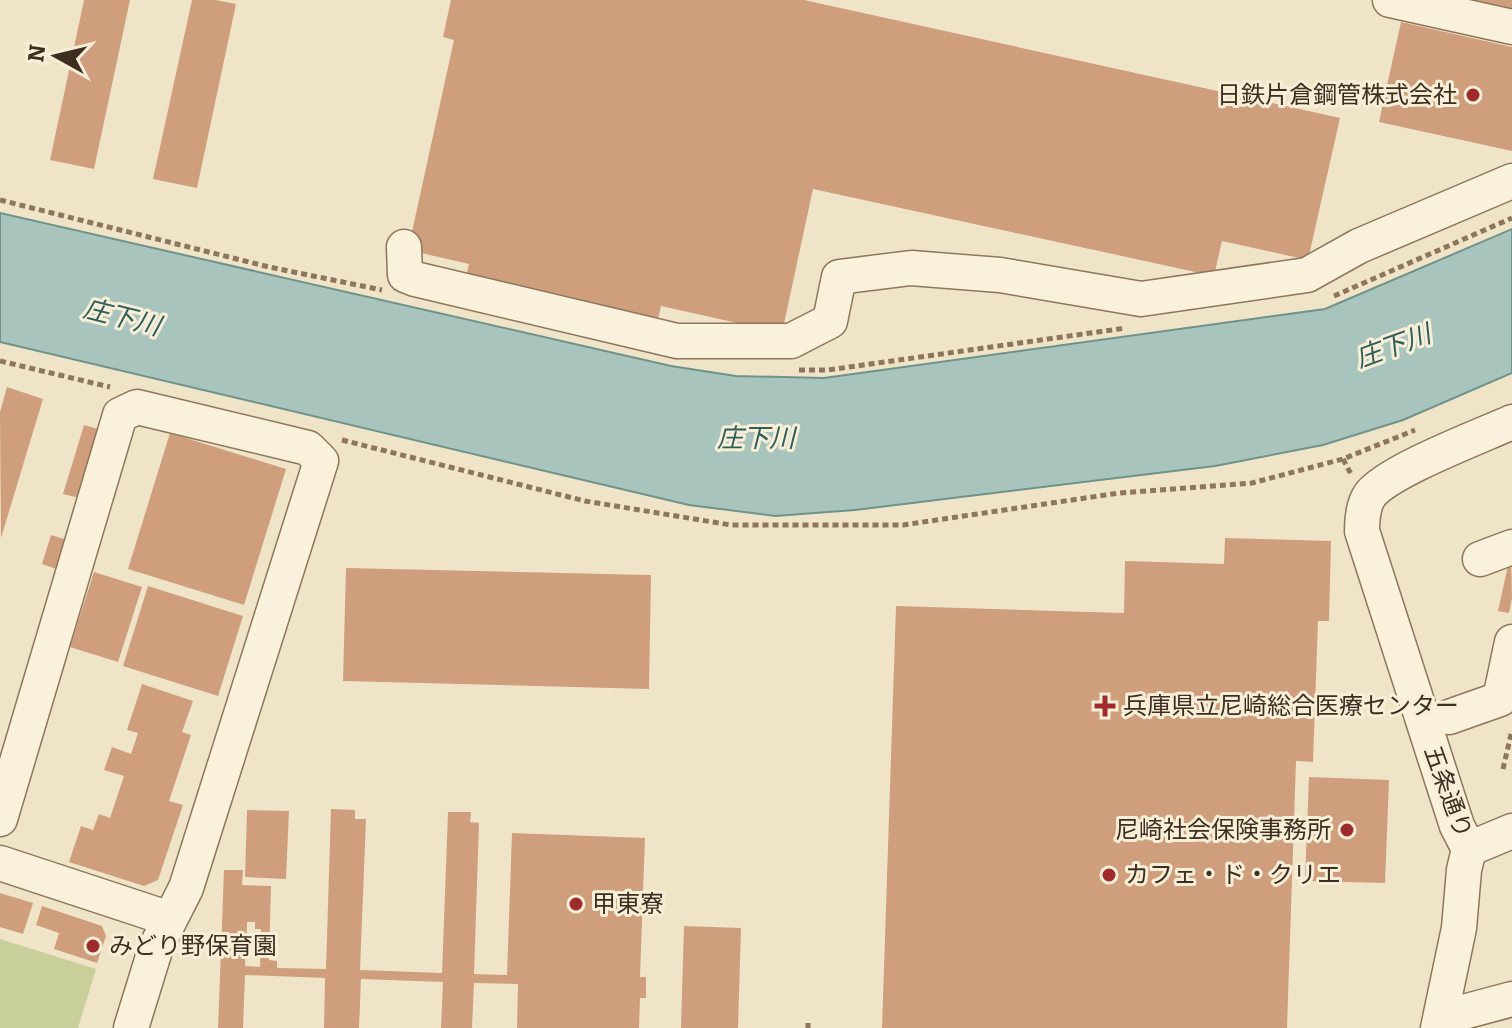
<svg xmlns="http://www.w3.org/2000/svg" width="1512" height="1028" font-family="Bitter,'Noto Sans JP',serif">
<rect width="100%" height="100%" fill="#f0e4c8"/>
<!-- green -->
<path fill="#c9cf9b" d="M 0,939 L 96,969 L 78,1028 L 0,1028 Z"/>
<!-- water -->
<path fill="#a9c4bc" stroke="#6f938a" stroke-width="2" d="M 0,213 L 671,366 L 736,376 L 824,378 L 1325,309 L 1512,229 L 1512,373 L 1403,420 L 1323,445 L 1215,466 L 855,510 L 775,516 L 689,505 L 0,342 Z"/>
<!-- building -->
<path fill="#cf9f7d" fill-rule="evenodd" d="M 84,0 L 130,0 L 94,169 L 50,160 Z
M 192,0 L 216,0 L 236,4 L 197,188 L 153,179 Z
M 451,0 L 804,0 L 1340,118 L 1308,260 L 1222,241 L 1214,276 L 813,189 L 782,333 L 661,306 L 656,328 L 464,286 L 469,264 L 408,250 L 454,40 L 443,37 Z
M 1431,0 L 1512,0 L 1512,19 Z
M 1401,22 L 1512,47 L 1512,151 L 1379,122 Z
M 7,387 L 43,399 L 1,538 L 0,412 Z
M 84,425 L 105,431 L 84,499 L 63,494 Z
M 170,433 L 286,469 L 244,605 L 128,569 Z
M 51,535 L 71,541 L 62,571 L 42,564 Z
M 1225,538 L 1331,541 L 1329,621 L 1318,621 L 1313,762 L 1296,761 L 1287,1028 L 882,1028 L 896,606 L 1124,613 L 1125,561 L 1224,564 Z
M 1511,552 L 1512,598 L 1509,613 L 1498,611 Z
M 346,568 L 651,575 L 649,689 L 343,681 Z
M 94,572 L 142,587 L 118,662 L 70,647 Z
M 148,586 L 243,616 L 218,696 L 123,666 Z
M 142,684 L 193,701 L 182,732 L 191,735 L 169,801 L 183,805 L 158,880 L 144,886 L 69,862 L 81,826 L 93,830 L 99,814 L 110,818 L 124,776 L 104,770 L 112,747 L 131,754 L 138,733 L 127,730 Z
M 1309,777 L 1389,780 L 1385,883 L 1305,881 Z
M 331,809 L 355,810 L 355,819 L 366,819 L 360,970 L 442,973 L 448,812 L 471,812 L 470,822 L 479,823 L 474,974 L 507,975 L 512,833 L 645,838 L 640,977 L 646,977 L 646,998 L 640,998 L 639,1028 L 517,1028 L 518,984 L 474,983 L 472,1028 L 441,1028 L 443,982 L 361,979 L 359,1028 L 324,1028 L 325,978 L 245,975 L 243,1028 L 218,1028 L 224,870 L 243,870 L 242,885 L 271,886 L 269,960 L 277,961 L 277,968 L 326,969 ZM 247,922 L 255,922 L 255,929 L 261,929 L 260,967 L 245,966 Z
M 247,810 L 289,811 L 286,879 L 245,877 Z
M 0,893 L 33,903 L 23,934 L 0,927 Z
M 42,906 L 102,926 L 106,936 L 97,963 L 54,949 L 59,933 L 36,925 Z
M 684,926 L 741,928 L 738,1028 L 681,1028 Z"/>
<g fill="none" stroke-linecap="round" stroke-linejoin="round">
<defs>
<path id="minor" d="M 1390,0 L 1512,27
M 404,247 L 405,275 L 415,279 L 677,341 L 791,341 L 830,321 L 839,277 L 911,268 L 1000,275 L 1141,299 L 1307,275 L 1359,246 L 1512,181
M 1480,559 L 1512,547
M 1449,717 L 1500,699 L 1512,642
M 0,819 L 120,415 L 137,407 L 308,448 L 321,461 L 186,888 L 156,947 L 131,1028
M 1469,849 L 1512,831
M 0,863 L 170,919
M 1441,1018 L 1512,999
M 1438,1028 L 1459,928 L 1464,870 L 1469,849 L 1457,826 L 1362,531 C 1362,519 1363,505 1370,495 C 1388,471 1481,436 1512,422"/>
</defs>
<!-- minor casing -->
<use href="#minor" stroke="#8d765c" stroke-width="37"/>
<!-- path -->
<path stroke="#8d765c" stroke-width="5" stroke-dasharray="6 4" stroke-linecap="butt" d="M 0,200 L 269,267 L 382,290
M 1334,296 L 1512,218
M 0,361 L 110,387
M 799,370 L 828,370 L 1126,328
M 342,440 L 585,501 L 731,525 L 903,525 L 1119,493 L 1252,483 L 1343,459 L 1415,430
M 1343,459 L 1352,476
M 1503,769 L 1512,730
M 808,1028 L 808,1023"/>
<!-- minor -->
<use href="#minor" stroke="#faf1dc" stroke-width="34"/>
</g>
<!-- markers -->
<g fill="#9e2a2b" stroke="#f7eed8" stroke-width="3">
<circle cx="1473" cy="95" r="8"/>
<path d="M1101 694h8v8h8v8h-8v8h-8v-8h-8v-8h8z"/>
<circle cx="1347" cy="830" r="8"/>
<circle cx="1109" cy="875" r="8"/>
<circle cx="576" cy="904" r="8"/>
<circle cx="93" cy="946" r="8"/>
</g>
<g text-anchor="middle" stroke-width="6" stroke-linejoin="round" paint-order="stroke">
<!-- poi labels -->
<g font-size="24" fill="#3d2e20" stroke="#f7eed8" text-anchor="start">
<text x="1457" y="103" text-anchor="end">日鉄片倉鋼管株式会社</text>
<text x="1123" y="714">兵庫県立尼崎総合医療センター</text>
<text x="1331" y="838" text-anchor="end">尼崎社会保険事務所</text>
<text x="1125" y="883">カフェ・ド・クリエ</text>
<text x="592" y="912">甲東寮</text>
<text x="109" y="954">みどり野保育園</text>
</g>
<!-- street labels -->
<g font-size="24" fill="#3d2e20" stroke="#f7eed8">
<text transform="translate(1448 792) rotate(70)" y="8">五条通り</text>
</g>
<!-- water labels -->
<g font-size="26" font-style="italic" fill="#2f5d5a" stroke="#f7eed8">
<text transform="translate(122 317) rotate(14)" y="9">庄下川</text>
<text transform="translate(1393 346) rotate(-20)" y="9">庄下川</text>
<text x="756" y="447">庄下川</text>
</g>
</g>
<!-- north arrow -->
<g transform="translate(56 56) rotate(278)" stroke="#f7eed8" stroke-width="6" paint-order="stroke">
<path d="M0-6L14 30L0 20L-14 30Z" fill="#3d2e20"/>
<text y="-12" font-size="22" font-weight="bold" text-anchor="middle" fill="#3d2e20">N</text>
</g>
</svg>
